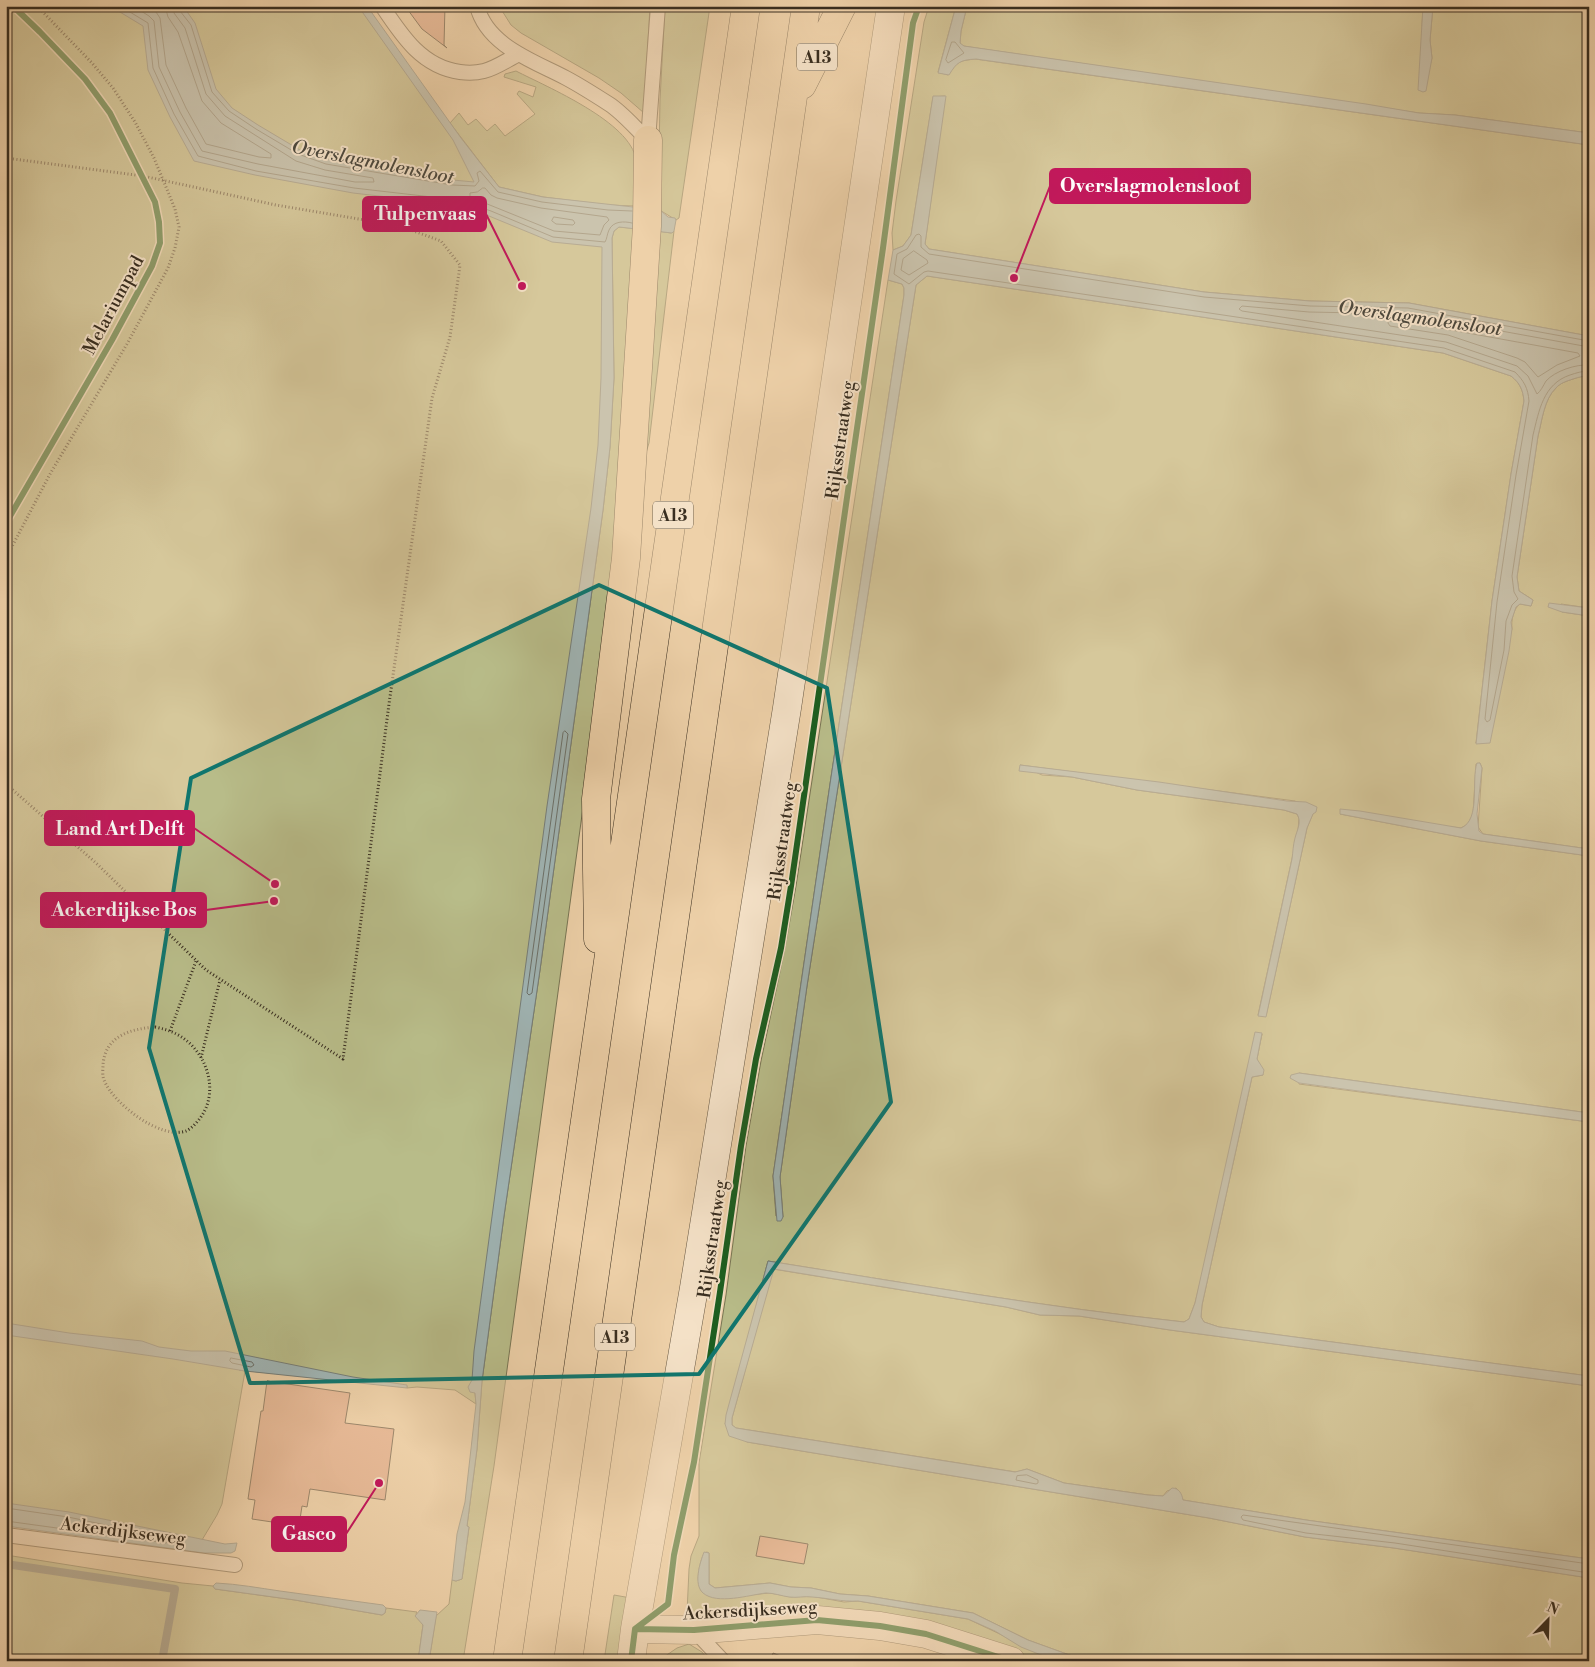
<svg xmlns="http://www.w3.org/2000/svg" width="1595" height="1667" font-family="'Libre Bodoni',serif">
<rect width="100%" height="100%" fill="#eed1a9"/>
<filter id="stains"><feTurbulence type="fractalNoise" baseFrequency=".004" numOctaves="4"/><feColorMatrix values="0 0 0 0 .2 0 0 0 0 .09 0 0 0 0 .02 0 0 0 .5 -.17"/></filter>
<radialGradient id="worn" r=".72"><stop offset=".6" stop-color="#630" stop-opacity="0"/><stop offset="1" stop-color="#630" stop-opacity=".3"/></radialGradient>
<!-- green -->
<path fill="#b8bc89" stroke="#787554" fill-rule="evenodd" d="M 6,6 L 362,6 L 479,170 L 494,205 L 603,232 L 604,439 L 475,1393 L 476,1404 L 455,1390 L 417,1387 L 407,1388 L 407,1386 L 239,1370 L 245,1371 L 222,1504 L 217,1515 L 202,1540 L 6,1518 Z
M 499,6 L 650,6 L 644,113 L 621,93 L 599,78 L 521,33 L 511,25 Z
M 665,6 L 710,6 L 679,218 L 676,220 L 658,209 L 660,100 Z
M 929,6 L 956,6 L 938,72 L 948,75 C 958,61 958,61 975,59 L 1589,145 L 1589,336 L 1409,303 L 1310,301 L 1204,292 L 929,249 L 925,244 L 945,96 L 933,97 L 911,235 L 903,246 L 893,250 L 892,233 L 896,201 L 924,22 Z
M 967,6 L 1423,6 L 1422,26 L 1428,73 L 1432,58 L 1430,40 L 1433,6 L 1589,6 L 1589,133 L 1455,115 L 1419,113 L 963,46 L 960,43 L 961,31 Z
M 516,71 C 547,87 631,122 636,160 C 637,175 635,192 634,206 L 608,205 L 543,197 L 499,187 L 450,123 L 459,113 L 468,125 L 476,119 L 487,131 L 495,124 L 505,136 L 535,114 L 517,94 L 519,91 L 533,97 L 536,87 L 504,77 L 505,74 Z
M 619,227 L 640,229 L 609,615 L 494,1466 L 463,1661 L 429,1661 L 436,1616 L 449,1604 L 452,1580 L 456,1581 L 462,1579 L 469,1527 L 467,1526 L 477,1449 L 482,1381 L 504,1216 L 540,970 L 603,510 L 610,447 L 614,378 L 612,238 L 614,231 Z
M 658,231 L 671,233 L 674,231 L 649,443 L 645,456 Z
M 927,276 L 1443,353 L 1511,376 C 1520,383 1523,390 1524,401 L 1511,474 L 1492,601 L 1476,743 L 1512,629 C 1511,621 1513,609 1520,604 L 1531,606 L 1533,600 L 1519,591 L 1517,577 L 1538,436 C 1542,421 1544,399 1556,388 C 1560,383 1567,381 1573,379 C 1579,377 1583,376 1589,376 L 1589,608 L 1561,604 L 1562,612 L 1589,616 L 1589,849 L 1483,834 L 1478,827 L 1482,768 L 1480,763 L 1476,764 L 1473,814 L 1468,824 L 1461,828 L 1340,814 L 1481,841 L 1589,856 L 1589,1113 L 1299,1073 L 1299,1084 L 1589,1122 L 1589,1376 L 1219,1327 L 1204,1322 L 1201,1317 L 1202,1305 L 1252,1077 L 1263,1075 L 1257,1059 L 1262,1034 L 1195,1303 L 1189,1319 L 1184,1322 C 1044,1307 906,1283 768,1261 L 725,1424 L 747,1442 L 1209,1518 L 1305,1537 L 1394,1548 L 1589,1578 L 1589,1661 L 1086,1661 L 1028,1640 L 973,1613 L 868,1596 L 840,1594 L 811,1588 L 791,1587 L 770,1583 L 715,1588 L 709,1584 L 709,1553 L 707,1552 L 704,1553 C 699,1565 695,1581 702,1592 L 748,1595 L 770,1593 L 791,1597 L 811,1596 L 844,1602 L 858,1601 L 968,1619 L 1057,1661 L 1029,1661 L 972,1642 L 697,1618 L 687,1613 L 689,1569 L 691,1556 L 699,1536 L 699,1463 L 726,1295 L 746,1146 L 761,1061 L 785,948 L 796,886 L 888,280 L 902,284 L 904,288 L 904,295 L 830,784 L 773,1176 L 776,1216 L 783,1217 L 780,1177 L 807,986 L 916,285 ZM 1020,765 L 1295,801 L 1313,813 L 1307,828 L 1266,1016 L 1258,1015 L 1298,831 L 1299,818 L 1297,814 L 1284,810 L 1137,790 L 1072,777 L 1042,775 Z
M 773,1269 L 1006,1307 L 1040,1315 L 1079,1316 L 1170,1330 L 1589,1386 L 1589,1559 L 1306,1520 L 1183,1500 L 1179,1491 L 1176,1488 L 1167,1491 L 1163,1496 L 1148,1495 L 1064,1483 L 1027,1469 L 1016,1472 L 736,1428 L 732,1425 L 732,1418 Z
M 6,1555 L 182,1583 L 213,1586 L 215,1589 L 295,1600 L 382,1615 L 385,1613 L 386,1608 L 417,1612 L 416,1614 L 423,1625 L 418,1661 L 6,1661 Z
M 614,1595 L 631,1598 L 622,1661 L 604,1661 Z
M 689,1644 L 702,1652 L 709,1661 L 658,1661 L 677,1648 Z"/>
<!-- water -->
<path fill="#9fb4b4" stroke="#767e79" d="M 110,6 L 183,6 L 195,23 L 216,89 L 232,108 L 258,125 L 300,150 L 328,159 L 453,180 L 474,182 L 453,140 L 358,6 L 367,6 L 461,138 L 499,187 L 543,197 L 660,210 L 668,217 L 675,218 L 676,220 L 674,231 L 672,233 L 619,227 L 614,231 L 612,238 L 614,378 L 610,447 L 603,510 L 540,970 L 504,1216 L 482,1381 L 477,1449 L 467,1526 L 469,1527 L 462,1579 L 456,1581 L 452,1580 L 457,1534 L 465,1502 L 476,1404 L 475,1393 L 470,1392 L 468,1387 L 472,1380 L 474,1351 L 547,806 L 591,508 L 598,445 L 601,378 L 602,247 L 552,242 L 489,216 L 457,205 L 353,193 L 255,175 L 194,161 L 170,117 L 148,70 L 143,26 Z
M 956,6 L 967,6 L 961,31 L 960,43 L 964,46 L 1366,104 L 1419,113 L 1455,115 L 1589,133 L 1589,145 L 976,59 C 960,60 957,62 949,75 L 938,73 Z
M 1423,6 L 1433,6 L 1430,40 L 1432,58 L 1426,91 L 1423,92 L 1418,90 Z
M 933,96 L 946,96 L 925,244 L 929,249 L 1204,292 L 1310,301 L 1409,303 L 1589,336 L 1589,376 C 1583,376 1579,377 1573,379 C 1567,381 1560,383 1556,388 C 1544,399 1542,421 1538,436 L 1517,577 L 1519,591 L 1533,600 L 1531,606 L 1520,604 L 1516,607 L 1511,622 L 1512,629 L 1509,651 L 1490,743 L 1476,744 L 1492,601 L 1511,474 L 1524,401 C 1523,390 1520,383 1511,376 L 1443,353 L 927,276 L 916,285 L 807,986 L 780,1177 L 783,1217 L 781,1221 L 777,1221 L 773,1176 L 830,784 L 904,295 L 904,288 L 902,284 L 888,280 L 893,250 L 903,246 L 911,235 Z
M 1549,603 L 1589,608 L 1589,616 L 1562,612 L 1548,607 Z
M 1477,763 L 1480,763 L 1482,768 L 1477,814 L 1479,831 L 1483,834 L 1589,849 L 1589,856 L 1481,841 L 1340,814 L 1340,809 L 1360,811 L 1461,828 C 1481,820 1471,780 1477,763 Z
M 1020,765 L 1159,782 L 1287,801 L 1306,802 L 1317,807 L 1316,812 L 1313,814 L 1307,828 L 1266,1017 L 1258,1016 L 1292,859 C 1293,852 1293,845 1295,838 C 1297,830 1302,822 1297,814 L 1284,810 L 1137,790 L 1072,777 L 1019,771 Z
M 1255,1032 L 1262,1033 L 1257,1059 L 1264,1070 L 1263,1075 L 1252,1077 L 1202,1305 L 1201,1317 L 1204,1322 L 1219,1327 L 1589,1376 L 1589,1386 L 1170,1330 L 1079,1316 L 1040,1315 L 1006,1307 L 774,1269 L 732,1418 L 732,1425 L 736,1428 L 1015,1472 L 1027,1469 L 1064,1483 L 1148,1495 L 1163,1496 L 1172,1488 C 1179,1488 1182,1494 1183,1500 L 1306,1520 L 1589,1559 L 1589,1578 L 1394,1548 L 1305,1537 L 1209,1518 L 747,1442 L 729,1436 L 725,1424 L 726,1415 L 768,1261 C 906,1283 1044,1307 1184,1322 L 1189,1319 L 1195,1303 Z
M 1299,1073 L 1589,1113 L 1589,1122 L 1299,1083 L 1290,1078 L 1291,1075 Z
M 6,1323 L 69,1333 L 142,1341 L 159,1347 L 191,1351 L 225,1351 L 353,1377 L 407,1385 L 407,1388 L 245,1371 L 173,1359 L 6,1335 Z
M 6,1503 L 69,1512 L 225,1544 L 237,1543 L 235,1551 L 231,1553 L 204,1553 L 6,1526 Z
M 704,1552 L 709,1553 L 709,1584 L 715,1588 L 770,1583 L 791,1587 L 811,1588 L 840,1594 L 868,1596 L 973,1613 L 1028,1640 L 1086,1661 L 1057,1661 L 1051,1659 L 1021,1647 L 995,1631 L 968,1619 L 858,1601 C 842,1602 828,1598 812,1597 C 805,1596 797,1598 789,1597 C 782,1596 774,1593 766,1593 C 749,1595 717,1605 703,1593 C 693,1584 700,1563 704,1552 Z
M 216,1583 C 238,1584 259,1588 280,1591 C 314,1596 349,1600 383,1605 L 386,1608 L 385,1613 L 382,1615 L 295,1600 L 215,1589 L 213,1586 Z
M 420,1610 L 437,1612 L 429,1661 L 418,1661 L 423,1625 L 415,1616 Z"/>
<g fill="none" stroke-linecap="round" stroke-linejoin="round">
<!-- shore -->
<path stroke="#6c716a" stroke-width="1" d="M 120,6 L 148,23 L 153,68 L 174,114 L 198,156 L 256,171 L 354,188 L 458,200 L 491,211 L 553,237 L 605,242 C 607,239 607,234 609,230 C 613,221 624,221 632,223
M 133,6 L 149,16 L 154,21 L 159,67 L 180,112 L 202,151 L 258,164 L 355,182 L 374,182 L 373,178 L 325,170 L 296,161 L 225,116 L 206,94 L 185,28 L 174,13 L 173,6
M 147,6 L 156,12 L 160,18 L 166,65 L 186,108 L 206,144 L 259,157 L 271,158 L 271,154 L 221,123 L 202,101 L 178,32 L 168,17 L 165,6
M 179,6 L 180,11 L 191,25 L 212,92 L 229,111 L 256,129 L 298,154 L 326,164 L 452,185 L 475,186 L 479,181 L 477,173 L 480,171 L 498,192 L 542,202 L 608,210 L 632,211
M 952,42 L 955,42 L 964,53 L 948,63 L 946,60 Z
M 483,188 L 485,188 L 491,195 L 497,198 L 541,208 L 607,217 L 609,220 L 604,225 L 600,235 L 554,231 L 470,197 L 470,193 L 477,192 Z
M 554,217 L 573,220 L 575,223 L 573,225 L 556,224 L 552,221 Z
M 914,251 L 927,260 L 928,263 L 909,275 L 901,270 L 903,259 Z
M 1390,321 L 1407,322 L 1578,353 L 1580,356 L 1557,365 L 1538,377 L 1525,362 L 1517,358 L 1448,335 L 1390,326 L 1388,323 Z
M 1589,341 L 1408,308 L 1310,306 L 1204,297 L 929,254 L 921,247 L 921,236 L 919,234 L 916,235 L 907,249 L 897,254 L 894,274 L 909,284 L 924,272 L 928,271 L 1444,348 L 1515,372 C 1524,381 1528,388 1529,401 L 1516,475 L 1497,602 L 1485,719 L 1487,722 L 1490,720 L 1504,650 L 1506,621 L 1512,605 L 1518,599 L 1514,592 L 1512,576 L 1533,435 C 1539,411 1543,384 1570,375 C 1576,373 1582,371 1589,371
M 1589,347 L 1408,314 L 1309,312 L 1242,306 L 1239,309 L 1242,311 L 1446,342 L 1517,366 L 1528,376 L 1537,394 C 1541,391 1543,386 1546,381 C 1555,371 1576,364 1589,365
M 565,731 L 568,734 L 532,993 L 529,995 L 527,993 L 563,733 Z
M 231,1358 L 252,1362 L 254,1365 L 251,1367 L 232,1363 L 230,1361 Z
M 1027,1475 L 1038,1480 L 1038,1483 L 1036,1484 L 1016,1480 L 1017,1476 Z
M 6,1508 L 68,1517 L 167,1538 L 169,1541 L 166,1543 L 6,1521
M 1589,1564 L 1243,1515 L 1241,1517 L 1243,1520 L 1306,1533 L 1395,1543 L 1589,1573"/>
<!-- stream -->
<path stroke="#767e79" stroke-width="8" d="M 6,1564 L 175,1589 L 162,1661"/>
</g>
<!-- building -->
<path fill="#de9e82" stroke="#392e20" d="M 405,6 L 445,6 L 444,45 L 447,48 L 422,29 Z
M 267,1381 L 350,1393 L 345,1423 L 394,1429 L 385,1500 L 310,1489 L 307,1507 L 302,1506 L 299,1526 L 252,1519 L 255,1500 L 248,1499 L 261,1411 L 263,1411 Z
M 760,1536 L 808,1544 L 804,1564 L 756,1556 Z
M 773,1653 L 793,1661 L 770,1661 Z"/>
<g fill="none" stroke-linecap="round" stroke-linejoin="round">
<defs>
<path id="lane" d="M 382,6 C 402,36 422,67 460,72 C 468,73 476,73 484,71 C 496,68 507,60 519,54
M 477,6 C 487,46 534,61 566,78 C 581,86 595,95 609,104 C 623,113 636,129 648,140
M 648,140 L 658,6
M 6,1535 L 235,1565
M 694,1630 L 723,1661"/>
<path id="street" d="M 635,1629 L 694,1630 L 817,1620 L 880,1626 L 926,1634 L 1011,1661
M 631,1661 L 635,1629 L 694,1288 L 787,708 L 891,6"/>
<path id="highway" d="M 802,85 L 842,6
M 598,939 L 596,799 L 626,558 L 647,226 L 648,140
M 507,1661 L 746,6
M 568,1661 L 806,6"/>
</defs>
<!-- lane casing -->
<use href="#lane" stroke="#665742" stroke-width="16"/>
<!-- street casing -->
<use href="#street" stroke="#665742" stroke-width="29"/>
<!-- highway casing -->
<use href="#highway" stroke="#392e20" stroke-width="29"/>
<!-- path -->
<path stroke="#392e20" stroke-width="3" stroke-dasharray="1 2.5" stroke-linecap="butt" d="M 6,158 L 143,176 L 276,205 L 400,226 L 441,241 L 460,265 L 450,337 L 432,398 L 389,704 L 343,1059 L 206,970 L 96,863 L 6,784
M 6,558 L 50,474 L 127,344 L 168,268 L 175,248 L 179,227 L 175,209 L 154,158 L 135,122 L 113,88 L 92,63 L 37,6
M 155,1027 C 164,1029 172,1031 180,1036 C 205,1051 218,1086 204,1112 C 200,1119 193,1128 186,1131 C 160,1140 113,1103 104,1080 C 102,1075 103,1069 103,1065 C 105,1036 130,1029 155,1027 Z
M 170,1031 L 196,961
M 201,1058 L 220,980"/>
<!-- lane -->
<use href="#lane" stroke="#f4e1c7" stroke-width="14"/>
<!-- street -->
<use href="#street" stroke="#f4e1c7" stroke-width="28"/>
<!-- highway -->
<use href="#highway" stroke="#eed1a9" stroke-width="28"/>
<defs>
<path id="cycleway" d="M 6,523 L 112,340 L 152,266 L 160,243 L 159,222 L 155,202 L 110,113 L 85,79 L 40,32 L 13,6
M 635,1629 L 694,1630 L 817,1620 L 880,1626 L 926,1634 L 1011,1661
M 631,1661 L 635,1629 L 668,1604 L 674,1555 L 694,1462 L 720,1292 L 741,1146 L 756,1059 L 781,948 L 791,886 L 883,248 L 913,23 L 919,6"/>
</defs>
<!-- cycleway casing -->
<use href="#cycleway" stroke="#f4e1c7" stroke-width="9"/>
<!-- cycleway -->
<use href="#cycleway" stroke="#1b5e20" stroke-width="6"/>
</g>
<!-- marked area -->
<path d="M0 0H1595V1667H0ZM 599,585 L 827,688 L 891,1102 L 699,1374 L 250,1383 L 149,1048 L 191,778 Z" fill="#eed1a9" fill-opacity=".55" fill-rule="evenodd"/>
<path fill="none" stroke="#0f766e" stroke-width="4" stroke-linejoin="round" d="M 599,585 L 827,688 L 891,1102 L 699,1374 L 250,1383 L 149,1048 L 191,778 Z"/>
<g text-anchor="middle" stroke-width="4" stroke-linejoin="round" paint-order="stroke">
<!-- shield labels -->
<g fill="#f4e1c7" stroke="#716452" stroke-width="1">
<rect x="797" y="43.5" width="40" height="27" rx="4"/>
<rect x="653" y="501.5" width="40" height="27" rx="4"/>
<rect x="595" y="1323.5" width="40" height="27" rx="4"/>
</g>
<g font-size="16" font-weight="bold" fill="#392e20">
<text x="817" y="63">A13</text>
<text x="673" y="521">A13</text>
<text x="615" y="1343">A13</text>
</g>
<!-- street labels -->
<g font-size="18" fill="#392e20" stroke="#f4e1c7">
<text transform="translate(113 305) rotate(-62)" y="6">Melariumpad</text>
<text transform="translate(840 440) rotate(-82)" y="6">Rijksstraatweg</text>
<text transform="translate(782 841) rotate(-82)" y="6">Rijksstraatweg</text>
<text transform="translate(712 1239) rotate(-82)" y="6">Rijksstraatweg</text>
<text transform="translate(123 1531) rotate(7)" y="6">Ackerdijkseweg</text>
<text transform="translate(750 1610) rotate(-3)" y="6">Ackersdijkseweg</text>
</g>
<!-- water labels -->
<g font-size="19" font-style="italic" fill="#4d493e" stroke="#f4e1c7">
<text transform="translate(373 161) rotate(11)" y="7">Overslagmolensloot</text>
<text transform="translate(1420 317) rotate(8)" y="7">Overslagmolensloot</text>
</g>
</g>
<!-- callouts -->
<path fill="none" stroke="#c2185b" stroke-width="2" d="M1014 278L1050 186M522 286L486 214M275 884L194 828M274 901L206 910M379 1483L346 1534"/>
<g fill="#c2185b" stroke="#f4e1c7" stroke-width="2">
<circle cx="1014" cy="278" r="5"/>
<circle cx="522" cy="286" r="5"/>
<circle cx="275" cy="884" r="5"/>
<circle cx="274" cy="901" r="5"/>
<circle cx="379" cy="1483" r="5"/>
</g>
<g fill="#c2185b" stroke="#c2185b" stroke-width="2">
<rect x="1050" y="169" width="200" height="34" rx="5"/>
<rect x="363" y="197" width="123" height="34" rx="5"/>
<rect x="45" y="811" width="149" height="34" rx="5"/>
<rect x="41" y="893" width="165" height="34" rx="5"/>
<rect x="272" y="1517" width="74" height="34" rx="5"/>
</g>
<g font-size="19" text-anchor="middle" font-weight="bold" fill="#fff">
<text x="1150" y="192">Overslagmolensloot</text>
<text x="425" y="220">Tulpenvaas</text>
<text x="120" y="835">Land Art Delft</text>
<text x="124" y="916">Ackerdijkse Bos</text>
<text x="309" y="1540">Gasco</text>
</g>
<!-- margin -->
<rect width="1595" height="1667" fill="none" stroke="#eed1a9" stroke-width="25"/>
<rect x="8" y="8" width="1580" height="1652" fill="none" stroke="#392e20" stroke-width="2.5"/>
<rect x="12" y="12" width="1570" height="1642" fill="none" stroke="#392e20"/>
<!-- north arrow -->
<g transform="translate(1548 1620) rotate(23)" stroke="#f4e1c7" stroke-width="4" paint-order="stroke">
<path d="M0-4L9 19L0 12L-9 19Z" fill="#392e20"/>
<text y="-8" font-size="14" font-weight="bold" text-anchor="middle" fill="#392e20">N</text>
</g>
<rect width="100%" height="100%" filter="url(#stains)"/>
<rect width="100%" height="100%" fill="url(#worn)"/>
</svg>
